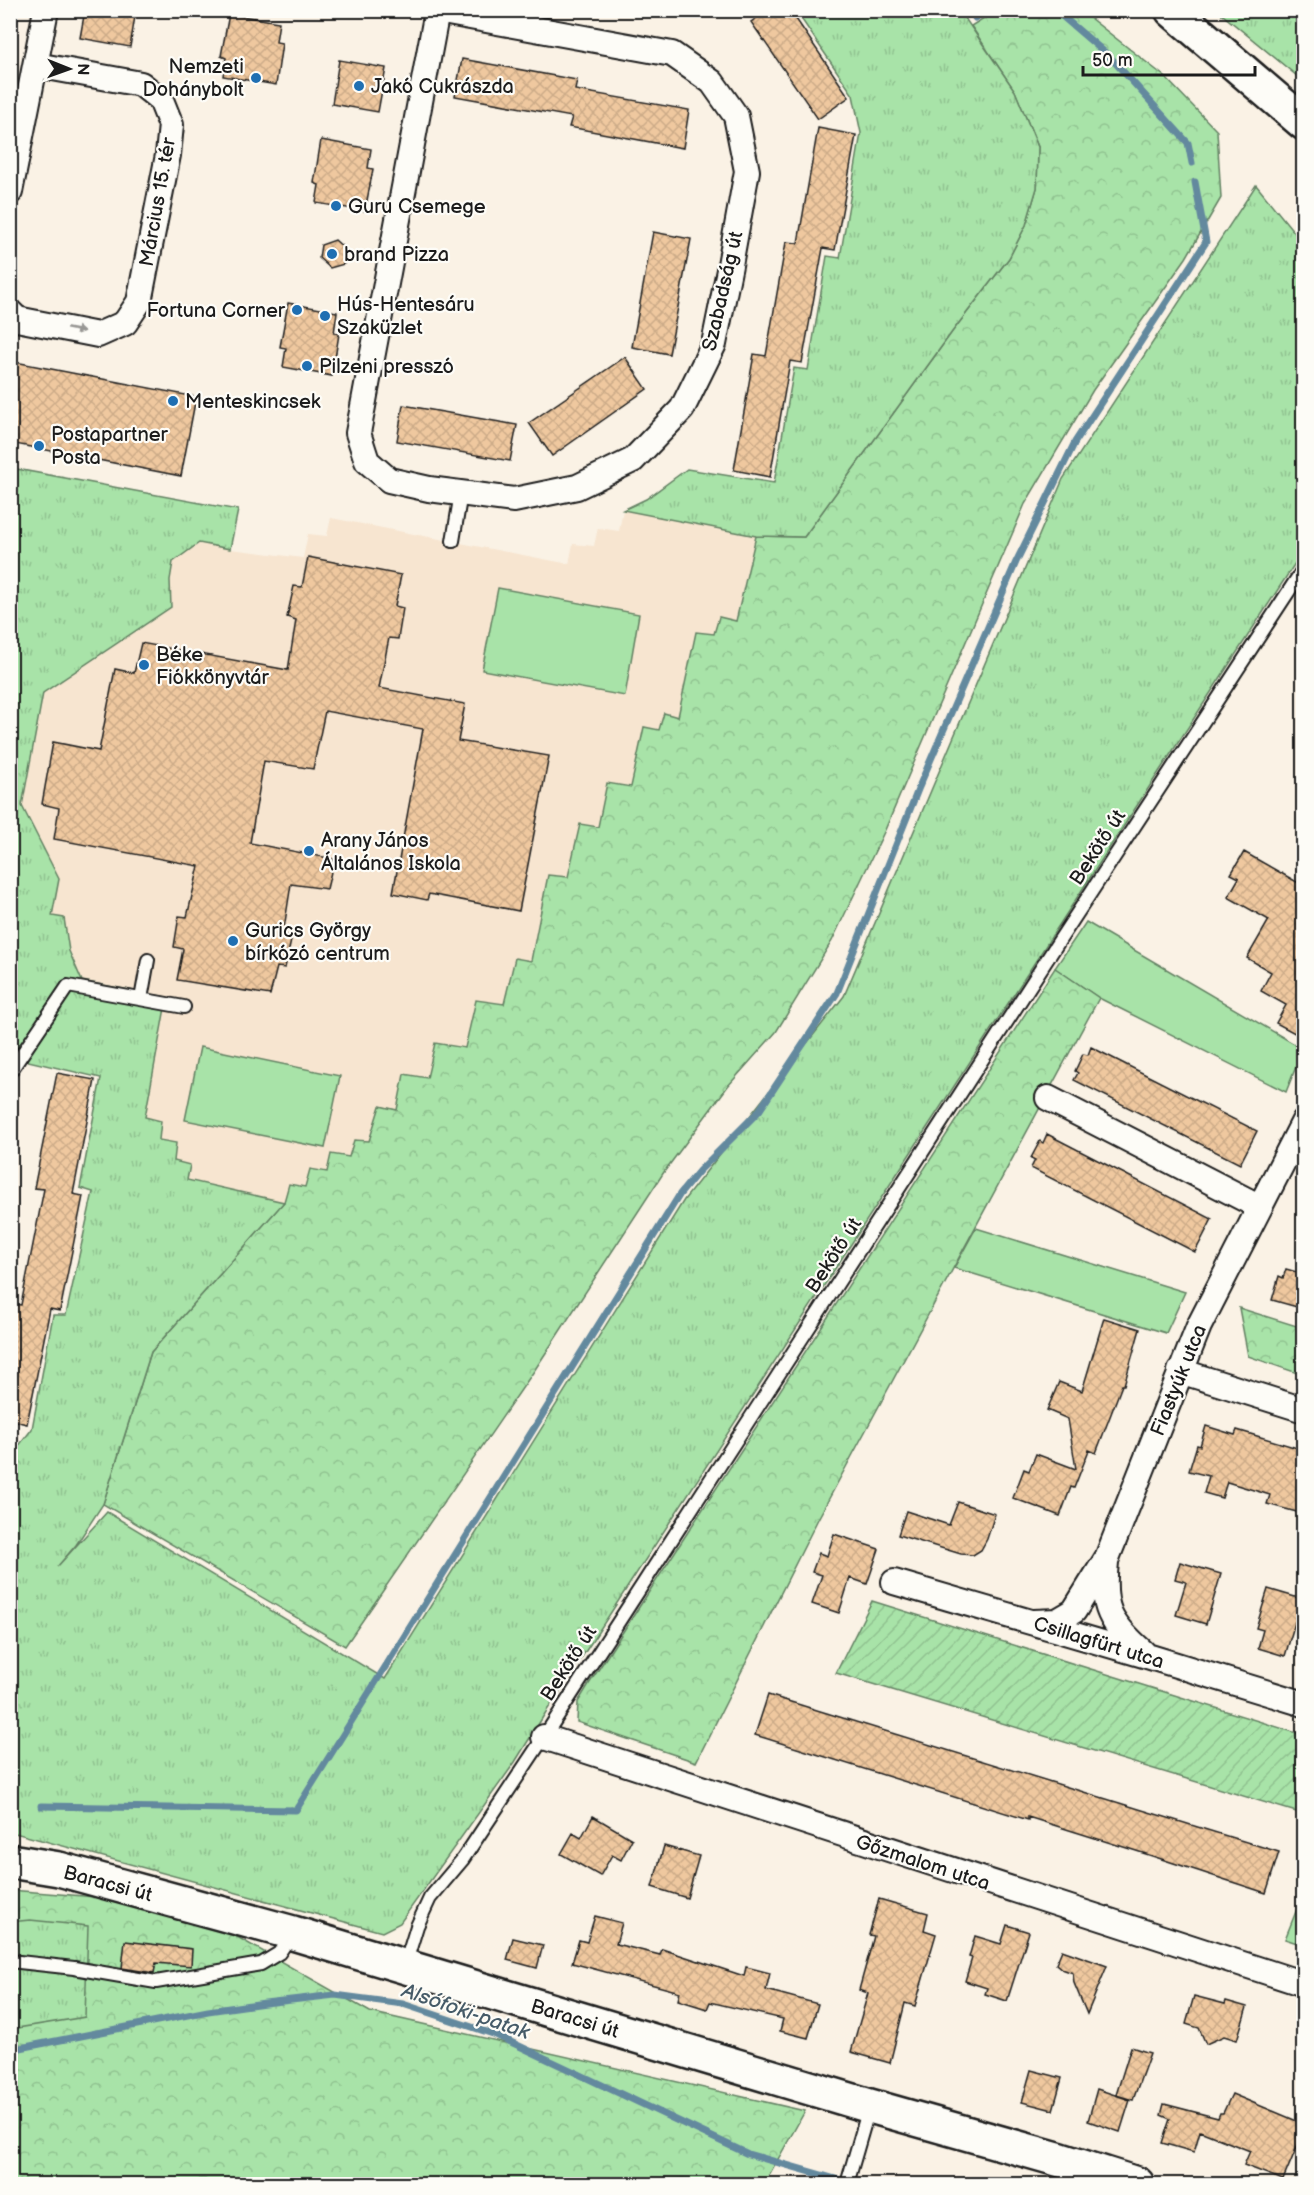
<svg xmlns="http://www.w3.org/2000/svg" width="1314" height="2195" font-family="'Balsamiq Sans',sans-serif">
<defs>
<pattern id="forest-crowns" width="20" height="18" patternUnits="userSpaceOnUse" patternTransform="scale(1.5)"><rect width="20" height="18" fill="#a8e3a8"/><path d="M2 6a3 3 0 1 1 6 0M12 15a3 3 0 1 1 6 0" fill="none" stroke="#90c290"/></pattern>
<pattern id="park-tufts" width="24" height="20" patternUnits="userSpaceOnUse" patternTransform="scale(1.5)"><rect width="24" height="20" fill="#a8e3a8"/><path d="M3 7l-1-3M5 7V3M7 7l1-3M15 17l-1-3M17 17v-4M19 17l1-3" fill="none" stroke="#90c290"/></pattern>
<pattern id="garden-furrows" width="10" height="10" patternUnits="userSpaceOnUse" patternTransform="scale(1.5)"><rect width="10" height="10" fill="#a8e3a8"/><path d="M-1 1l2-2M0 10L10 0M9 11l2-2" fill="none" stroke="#90c290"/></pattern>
<pattern id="building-cross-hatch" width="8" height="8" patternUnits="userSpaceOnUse" patternTransform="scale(1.5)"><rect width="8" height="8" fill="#efc89f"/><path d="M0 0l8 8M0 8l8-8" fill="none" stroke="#ccab88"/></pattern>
</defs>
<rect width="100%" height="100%" fill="#faf2e5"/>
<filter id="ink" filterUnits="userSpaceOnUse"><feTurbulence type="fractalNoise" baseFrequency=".0167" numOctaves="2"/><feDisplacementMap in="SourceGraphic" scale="12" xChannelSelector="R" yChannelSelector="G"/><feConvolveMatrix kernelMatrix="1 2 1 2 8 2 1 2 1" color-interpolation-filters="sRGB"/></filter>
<g filter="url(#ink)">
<!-- built -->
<path fill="#f7e5d0" d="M 623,510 L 756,536 L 735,621 L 714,635 L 696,632 L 678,717 L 659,730 L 644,727 L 631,787 L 598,827 L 580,824 L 568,878 L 548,875 L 530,962 L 515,958 L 504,1004 L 465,1048 L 427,1079 L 397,1110 L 380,1106 L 369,1142 L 305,1187 L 289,1184 L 284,1202 L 187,1180 L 144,1117 L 167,997 L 82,981 L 69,951 L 64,919 L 52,916 L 59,879 L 21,805 L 43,693 L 170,607 L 170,580 L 173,562 L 199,543 L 230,549 L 303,558 L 308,534 L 327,536 L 331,518 L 569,564 L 573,544 L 594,546 L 598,528 L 619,531 Z"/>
<!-- grass -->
<path fill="#a8e3a8" stroke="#628062" stroke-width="1.5" d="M 498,588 L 639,614 L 625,696 L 482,670 Z
M 1086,922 L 1303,1049 L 1286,1092 L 1099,998 L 1055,968 Z
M 200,1047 L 340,1076 L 325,1148 L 185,1120 Z
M 976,1228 L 1185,1292 L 1166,1333 L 954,1268 Z"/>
<!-- forest -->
<path fill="url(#forest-crowns)" stroke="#628062" stroke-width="1.5" d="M 995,11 L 1081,11 L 1164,76 L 1217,131 L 1221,198 L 1186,258 L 1093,390 L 1025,504 L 885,830 L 832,941 L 776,1032 L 728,1086 L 664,1172 L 534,1371 L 345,1646 L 103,1504 L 151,1352 L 284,1202 L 289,1184 L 305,1187 L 310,1169 L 327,1172 L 331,1154 L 349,1157 L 354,1140 L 369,1141 L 380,1106 L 397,1110 L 404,1074 L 427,1078 L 435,1043 L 465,1048 L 476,1000 L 504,1004 L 515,958 L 531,961 L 548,875 L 568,877 L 580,824 L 598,827 L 607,783 L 631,787 L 644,727 L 659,730 L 664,713 L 678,717 L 696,632 L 714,634 L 719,617 L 736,621 L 756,536 L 804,537 L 952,332 L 1009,258 L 1026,225 L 1037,188 L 1038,147 L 1015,91 L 971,26 Z
M 1055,968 L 1099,998 L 818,1519 L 696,1762 L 577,1722 L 578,1702 L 589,1684 Z
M 1239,1308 L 1303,1328 L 1303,1375 L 1248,1356 Z
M 10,1890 L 96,1897 L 232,1934 L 370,2012 L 805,2111 L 764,2184 L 11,2184 Z"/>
<!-- park -->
<path fill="url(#park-tufts)" stroke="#628062" stroke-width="1.5" d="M 796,11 L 960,11 L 1015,91 L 1038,147 L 1037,188 L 1026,225 L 1009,258 L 952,332 L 804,537 L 756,536 L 623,510 L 646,499 L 687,469 L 774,483 L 794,368 L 808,370 L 827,256 L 840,258 L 861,133 L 853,95 Z
M 1218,11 L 1303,11 L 1303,81 Z
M 1256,185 L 1303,243 L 1303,551 L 546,1712 L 515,1762 L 400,1923 L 382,1932 L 11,1832 L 10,1457 L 32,1429 L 53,1315 L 66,1315 L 93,1192 L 80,1188 L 101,1078 L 11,1057 L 11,468 L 238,510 L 230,549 L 199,543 L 173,562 L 170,580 L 171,607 L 43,693 L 22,806 L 59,879 L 52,916 L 64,918 L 69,951 L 82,981 L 167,997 L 145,1117 L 161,1121 L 159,1140 L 176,1143 L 174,1161 L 190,1165 L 187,1180 L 284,1202 L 151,1352 L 103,1504 L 76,1545 L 57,1567 L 107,1512 L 385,1679 L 684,1200 L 844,996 L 1063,479 Z
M 1303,1894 L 1303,1945 L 1285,1939 Z
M 30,1920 L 88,1926 L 85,2017 L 11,2029 L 10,1922 Z"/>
<!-- garden -->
<path fill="url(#garden-furrows)" stroke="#628062" stroke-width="1.5" d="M 872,1601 L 1303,1735 L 1303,1814 L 836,1673 Z"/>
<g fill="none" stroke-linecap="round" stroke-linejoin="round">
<!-- stream -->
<path stroke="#64899e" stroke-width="7" d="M 1055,10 L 1110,57 L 1188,143 L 1192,163
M 975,18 L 986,10
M 41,1806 L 296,1810 L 680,1194 L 699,1171 L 759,1111 L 837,993 L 919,787 L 1016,562 L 1075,442 L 1206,242 L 1195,182
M 10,2050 L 208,2011 L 265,2003 L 335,1995 L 403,2004 L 496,2035 L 748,2154 L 853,2184"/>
</g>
<!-- building -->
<path fill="url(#building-cross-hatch)" stroke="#1c1c1c" stroke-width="1.5" d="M 85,10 L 136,10 L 130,47 L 80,38 Z
M 768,10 L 790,10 L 849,97 L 818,119 L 751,22 Z
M 229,14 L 279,22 L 276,42 L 282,43 L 276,85 L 223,76 L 226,58 L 221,56 Z
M 462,59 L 577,80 L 575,90 L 689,110 L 683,148 L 569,127 L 572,117 L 455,96 Z
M 339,60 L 386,68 L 378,112 L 332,104 Z
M 818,128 L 856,135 L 835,250 L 823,248 L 802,363 L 790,361 L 770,477 L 734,470 L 754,354 L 766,356 L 786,242 L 798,243 Z
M 321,140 L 371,149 L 368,168 L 373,169 L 365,211 L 316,203 L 319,185 L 314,183 Z
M 653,232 L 691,239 L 669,354 L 632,347 Z
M 335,240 L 346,250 L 344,264 L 330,268 L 319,258 L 321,245 Z
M 288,303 L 337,312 L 334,333 L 339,334 L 332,376 L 283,367 L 286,348 L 280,347 Z
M 625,357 L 647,389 L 552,456 L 529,423 Z
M 10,361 L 196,397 L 181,476 L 10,443 Z
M 403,405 L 517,425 L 510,461 L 397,441 Z
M 308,557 L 401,575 L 395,606 L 403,608 L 398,639 L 389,638 L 379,688 L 465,704 L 458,741 L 549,756 L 519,911 L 429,894 L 427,900 L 393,893 L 423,729 L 325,711 L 313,769 L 264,761 L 250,843 L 334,859 L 327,889 L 291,884 L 283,935 L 292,936 L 285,968 L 277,967 L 270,995 L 177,980 L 183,949 L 174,947 L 179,916 L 187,917 L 199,866 L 54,839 L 59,808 L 42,804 L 53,742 L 99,751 L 115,669 L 134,673 L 141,643 L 288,670 L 296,620 L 287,617 L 294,586 L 302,587 Z
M 1244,852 L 1304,886 L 1304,1038 L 1276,1023 L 1286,1005 L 1261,991 L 1271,972 L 1247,958 L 1269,920 L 1228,897 L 1239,878 L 1231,874 Z
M 1091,1047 L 1257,1131 L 1240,1164 L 1074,1080 L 1078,1073 L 1075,1071 L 1083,1054 L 1088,1055 Z
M 57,1073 L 95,1080 L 73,1194 L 83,1196 L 60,1311 L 50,1309 L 27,1424 L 10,1420 L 10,1315 L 13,1304 L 21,1305 L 44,1189 L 34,1188 Z
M 1047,1134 L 1212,1219 L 1195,1252 L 1031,1168 L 1035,1160 L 1031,1158 L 1040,1141 L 1043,1143 Z
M 1286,1269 L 1304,1274 L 1304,1309 L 1272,1300 L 1279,1276 L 1283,1278 Z
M 1104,1318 L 1140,1329 L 1124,1385 L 1122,1385 L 1096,1453 L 1089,1450 L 1074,1488 L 1071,1487 L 1060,1516 L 1013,1498 L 1024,1469 L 1029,1471 L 1036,1454 L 1076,1469 L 1068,1419 L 1047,1410 L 1059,1382 L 1082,1391 Z
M 1206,1426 L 1235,1435 L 1237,1430 L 1304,1450 L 1298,1471 L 1304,1472 L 1304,1514 L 1267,1504 L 1270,1495 L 1227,1482 L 1222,1498 L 1204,1493 L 1209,1476 L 1189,1471 L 1197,1445 L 1200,1446 Z
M 958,1502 L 995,1514 L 987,1539 L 981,1550 L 973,1555 L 961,1554 L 898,1535 L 906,1511 L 949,1525 Z
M 834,1534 L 879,1549 L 867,1584 L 850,1578 L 839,1613 L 812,1604 L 822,1575 L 812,1572 L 819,1553 L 827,1556 Z
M 1180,1562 L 1221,1574 L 1206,1624 L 1176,1615 L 1186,1582 L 1175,1579 Z
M 1268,1589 L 1302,1599 L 1285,1656 L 1258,1648 L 1263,1630 L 1256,1628 Z
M 768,1695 L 1279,1852 L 1266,1893 L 1146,1854 L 1028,1817 L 1028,1820 L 755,1735 Z
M 593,1816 L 632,1839 L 621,1860 L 612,1855 L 600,1876 L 561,1854 L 573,1833 L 581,1838 Z
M 664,1846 L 699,1856 L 687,1898 L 652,1887 Z
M 879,1899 L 928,1913 L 924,1930 L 936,1934 L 915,2006 L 905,2003 L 890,2063 L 851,2052 L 868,1993 L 859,1990 L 874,1936 L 869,1935 Z
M 595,1916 L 622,1923 L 616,1944 L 660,1955 L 662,1949 L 744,1976 L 746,1967 L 770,1973 L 766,1990 L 818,2004 L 808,2038 L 780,2031 L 783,2019 L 710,2002 L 707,2009 L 678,2000 L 680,1992 L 572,1963 L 579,1940 L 587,1942 Z
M 1007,1925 L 1029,1932 L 1007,2001 L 985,1994 L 987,1988 L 965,1981 L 972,1958 L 969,1957 L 975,1936 L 1001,1944 Z
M 513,1938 L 543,1945 L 537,1968 L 507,1960 Z
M 125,1941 L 192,1949 L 191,1966 L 156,1963 L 154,1973 L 122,1968 Z
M 1062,1950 L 1107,1966 L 1087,2014 L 1074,1983 L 1073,1973 L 1062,1969 L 1056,1964 Z
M 1194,1996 L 1225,2004 L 1226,2001 L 1247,2007 L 1237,2040 L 1224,2036 L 1206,2044 L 1199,2028 L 1186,2024 Z
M 1131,2047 L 1150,2053 L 1133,2100 L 1116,2095 Z
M 1031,2070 L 1062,2078 L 1053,2110 L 1022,2102 Z
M 1097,2089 L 1130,2100 L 1120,2132 L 1088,2121 Z
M 1232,2094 L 1304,2124 L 1304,2130 L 1283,2180 L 1244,2165 L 1250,2151 L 1200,2131 L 1194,2152 L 1162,2143 L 1170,2119 L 1161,2115 L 1164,2104 L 1218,2118 L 1220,2113 L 1223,2113 Z"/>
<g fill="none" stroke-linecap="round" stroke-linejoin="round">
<defs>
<path id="lane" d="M 453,541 L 461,493
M 141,999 L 148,960
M 10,1072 L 68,986 L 184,1007
M 10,1961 L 74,1968 L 156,1982 L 261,1964 L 279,1953 L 292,1934
M 405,1965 L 417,1926 L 430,1898 L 463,1859 L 544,1737 L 1059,941 L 1304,568
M 847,2184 L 869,2108"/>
<path id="street" d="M 437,11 L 672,54 L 712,82 L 736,116 L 747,171 L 730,265 L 714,344 L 682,409 L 633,460 L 577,487 L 514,500 L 429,489 L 389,480 L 367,461 L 358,433 Z
M 10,192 L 46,10
M 10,312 L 17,319 L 98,335 L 125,323 L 139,302 L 168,155 L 171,125 L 161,100 L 141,84 L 36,65
M 1048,1098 L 1260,1207
M 1180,1371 L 1304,1410
M 1106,1562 C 1101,1608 1109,1622 1143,1652
M 894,1582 L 1147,1656 L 1304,1704
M 1034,1622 L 1057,1621 L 1074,1611 L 1107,1558 L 1199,1326 L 1304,1121
M 544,1737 L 1304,1984"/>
<path id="secondary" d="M 1172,10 L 1304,123
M 10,1861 L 59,1869 L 293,1933 L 870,2106 L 1061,2160 L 1137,2184"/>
</defs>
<!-- lane casing -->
<use href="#lane" stroke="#1c1c1c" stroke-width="16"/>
<!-- street casing -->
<use href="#street" stroke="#1c1c1c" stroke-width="28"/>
<!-- secondary casing -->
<use href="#secondary" stroke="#1c1c1c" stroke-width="38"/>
<!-- lane -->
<use href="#lane" stroke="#fdfcf7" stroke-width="12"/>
<!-- street -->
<use href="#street" stroke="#fdfcf7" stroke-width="24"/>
<!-- secondary -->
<use href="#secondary" stroke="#fdfcf7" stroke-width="33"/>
</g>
<!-- one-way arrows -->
<defs><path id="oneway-solid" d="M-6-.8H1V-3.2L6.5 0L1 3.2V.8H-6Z" transform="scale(1.5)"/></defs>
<use fill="#989794" href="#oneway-solid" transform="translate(75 330) rotate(11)"/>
</g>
<!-- markers -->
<g fill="#1f6fb2" stroke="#fdfcf7" stroke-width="2">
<circle cx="256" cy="78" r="6"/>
<circle cx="359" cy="86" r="6"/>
<circle cx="336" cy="206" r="6"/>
<circle cx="332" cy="254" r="6"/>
<circle cx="297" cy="310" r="6"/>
<circle cx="325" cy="316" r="6"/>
<circle cx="307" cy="366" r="6"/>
<circle cx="173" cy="401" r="6"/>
<circle cx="39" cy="446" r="6"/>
<circle cx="144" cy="665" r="6"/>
<circle cx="309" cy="851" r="6"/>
<circle cx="233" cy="941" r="6"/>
</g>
<g text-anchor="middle" stroke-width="4.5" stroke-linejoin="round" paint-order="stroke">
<!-- poi labels -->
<g font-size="20" fill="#1c1c1c" stroke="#fdfcf7" text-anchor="start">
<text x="244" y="73" text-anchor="end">Nemzeti<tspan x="244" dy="23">Dohánybolt</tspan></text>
<text x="371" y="93">Jakó Cukrászda</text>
<text x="348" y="213">Guru Csemege</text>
<text x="344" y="261">brand Pizza</text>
<text x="337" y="311">Hús-Hentesáru<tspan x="337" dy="23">Szaküzlet</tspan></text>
<text x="285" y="317" text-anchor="end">Fortuna Corner</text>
<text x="319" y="373">Pilzeni presszó</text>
<text x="185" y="408">Menteskincsek</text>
<text x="51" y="441">Postapartner<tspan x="51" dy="23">Posta</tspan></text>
<text x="156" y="661">Béke<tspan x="156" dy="23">Fiókkönyvtár</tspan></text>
<text x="321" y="847">Arany János<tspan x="321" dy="23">Általános Iskola</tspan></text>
<text x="245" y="937">Gurics György<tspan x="245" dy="23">bírkózó centrum</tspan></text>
</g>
<!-- street labels -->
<g font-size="20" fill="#1c1c1c" stroke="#fdfcf7">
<text transform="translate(157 202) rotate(-80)" y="7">Március 15. tér</text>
<text transform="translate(722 291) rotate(-77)" y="7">Szabadság út</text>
<text transform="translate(1097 847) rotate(-57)" y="7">Bekötő út</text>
<text transform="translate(833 1255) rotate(-57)" y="7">Bekötő út</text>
<text transform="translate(1178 1380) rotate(-68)" y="7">Fiastyúk utca</text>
<text transform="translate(1099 1642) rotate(17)" y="7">Csillagfürt utca</text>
<text transform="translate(568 1663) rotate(-57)" y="7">Bekötő út</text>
<text transform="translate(923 1862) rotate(18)" y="7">Gőzmalom utca</text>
<text transform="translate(108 1883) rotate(15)" y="7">Baracsi út</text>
<text transform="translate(575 2018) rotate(17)" y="7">Baracsi út</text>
</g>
<!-- water labels -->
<g font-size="21" font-style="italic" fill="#465b68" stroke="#fdfcf7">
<text transform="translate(466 2011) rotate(19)" y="7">Alsófoki-patak</text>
</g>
</g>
<!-- margin -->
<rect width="1314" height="2195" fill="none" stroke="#fdfcf7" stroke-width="36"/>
<rect x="18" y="18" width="1278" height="2159" fill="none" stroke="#1c1c1c" stroke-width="2" filter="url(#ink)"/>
<!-- north arrow -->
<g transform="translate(69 69) rotate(91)" stroke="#fdfcf7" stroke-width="4.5" paint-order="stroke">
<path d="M0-4.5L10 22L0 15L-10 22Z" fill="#1c1c1c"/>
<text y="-9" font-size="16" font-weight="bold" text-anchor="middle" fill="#1c1c1c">N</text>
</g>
<!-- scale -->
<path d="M1083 66v9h172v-9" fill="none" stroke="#1c1c1c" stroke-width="3"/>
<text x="1092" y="66" font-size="18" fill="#1c1c1c" stroke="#fdfcf7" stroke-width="4.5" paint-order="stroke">50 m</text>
</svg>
